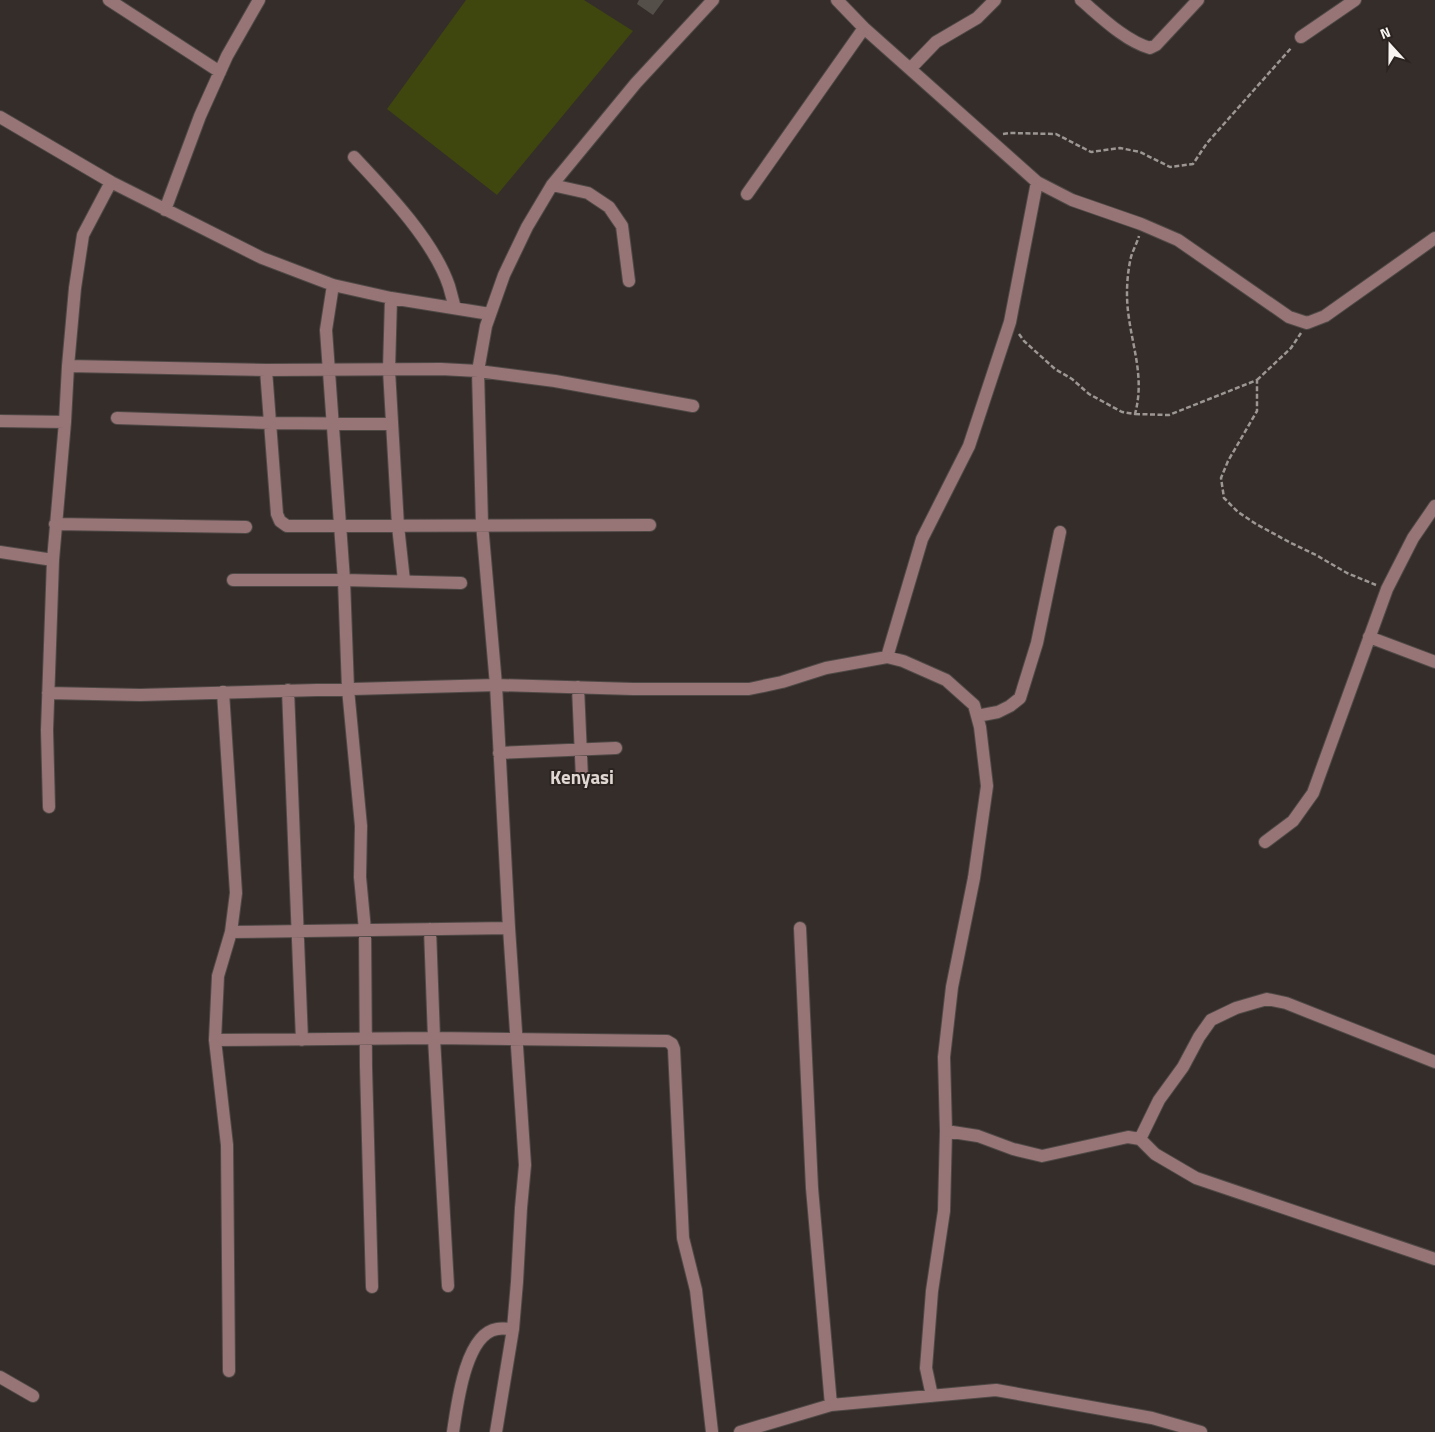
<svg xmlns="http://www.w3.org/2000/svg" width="1435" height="1432" font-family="'Titillium Web',sans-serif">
<rect width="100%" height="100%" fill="#342d2a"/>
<!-- green -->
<path fill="#3f470f" d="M 466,0 L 584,0 L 633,31 L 497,195 L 387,109 Z"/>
<!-- building -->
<path fill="#545049" d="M 639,0 L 664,0 L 653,15 L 637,4 Z"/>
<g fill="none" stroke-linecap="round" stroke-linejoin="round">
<defs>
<path id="minor" d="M 109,0 L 220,72
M 837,0 L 864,28 L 1037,182 L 1010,322 L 969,446 L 922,539 L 887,657
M 1081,0 C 1100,16 1125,41 1150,48 L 1156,45 L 1198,0
M 1301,37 L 1355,0
M 910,69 L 936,42 L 977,18 L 995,0
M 0,117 L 111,182 L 262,258 L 333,285 L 391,298 L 490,314
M 354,157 C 386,191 434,241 449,286 C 451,293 453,301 455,308
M 1037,182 L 1072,200 L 1141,224 L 1178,240 L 1289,317 L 1307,323 L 1325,316 L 1435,238
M 552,185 L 588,193 L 609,207 L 622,226 L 629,281
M 747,194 L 864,28
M 165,210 L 200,116 L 227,56 L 259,0
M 333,285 L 326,330 L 344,580 L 348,689 L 361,826 L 360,877 L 365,930 L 366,1067 L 372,1287
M 391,298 L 389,370 L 398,526 L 404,581
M 68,366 L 266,370
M 117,418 L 270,423 L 392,424
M 0,421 L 65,422
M 55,524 L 246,527
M 650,525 L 287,526 L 280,521 L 277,514 L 266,370 L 441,369 L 478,371 L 555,381 L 693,406
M 0,552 L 53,560
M 233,580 L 344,580 L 461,583
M 1369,637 L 1435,662
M 578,687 L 582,779
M 288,690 L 302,1040
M 223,692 L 236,893 L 231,932 L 218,976 L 215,1040 L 227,1145 L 229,1371
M 48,693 L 140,695 L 496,685 L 633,689 L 749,689 L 782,682 L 826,668 L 887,657 L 903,661 L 946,680 L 974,705 L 980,727 L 987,786 L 974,878 L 952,987 L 944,1057 L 946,1131 L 944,1211 L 932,1291 L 926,1368 L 932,1396
M 977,716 L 998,712 L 1010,706 L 1020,698 L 1037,643 L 1060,532
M 499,753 L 616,748
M 49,807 L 47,730 L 53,560 L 65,422 L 68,366 L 75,288 L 83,235 L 111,182
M 1265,842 L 1293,821 L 1313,793 L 1387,589 L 1413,538 L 1435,506
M 800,928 L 812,1188 L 831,1405
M 430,929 L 434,1038 L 448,1286
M 231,932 L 509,928
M 215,1040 L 434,1038 L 667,1041 L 672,1044 L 674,1049 L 683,1238 L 696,1290 L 712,1432
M 946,1131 L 978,1136 L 1013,1149 L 1042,1156 L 1128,1137 L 1140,1139 L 1155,1154 L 1196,1178 L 1435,1259
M 1140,1139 L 1159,1100 L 1183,1067 L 1199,1037 L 1211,1020 L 1236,1008 L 1267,999 L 1286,1003 L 1435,1062
M 0,1377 L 33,1396
M 453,1432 C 457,1406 465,1334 497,1329 C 502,1328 508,1329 513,1329
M 496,1432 L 513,1329 L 517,1282 L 521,1208 L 525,1165 L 509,928 L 496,685 L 482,524 L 478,371 L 486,326 L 504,275 L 527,227 L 552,185 L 636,83 L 713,0
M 740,1432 L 831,1405 L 996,1390 L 1152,1418 L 1201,1432"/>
</defs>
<!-- minor casing -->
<use href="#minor" stroke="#4f4946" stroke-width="14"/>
<!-- path -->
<path stroke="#9d9794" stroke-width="2.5" stroke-dasharray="5 2.5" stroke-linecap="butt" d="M 1003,134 L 1010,133 L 1056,134 L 1091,152 L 1120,148 L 1140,152 L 1170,167 L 1193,164 L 1207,143 L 1292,47
M 1019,334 L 1024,341 L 1055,369 L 1072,379 L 1089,394 L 1122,412 L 1135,414 C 1145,377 1132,347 1128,311 C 1126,294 1127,274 1131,257 C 1133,250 1137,243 1139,236
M 1257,380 L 1291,348 L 1301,333
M 1135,414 L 1169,415 L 1257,380 L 1257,411 L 1228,461 L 1221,478 L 1224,498 L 1238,512 L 1256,524 L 1291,543 L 1316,555 L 1347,573 L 1376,585"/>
<!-- minor -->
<use href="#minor" stroke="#977476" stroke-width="12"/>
</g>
<g text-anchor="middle" stroke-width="4" stroke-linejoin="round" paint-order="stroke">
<!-- district labels -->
<g font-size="19" font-weight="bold" fill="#e0d7d2" stroke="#2a2320">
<text x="582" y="784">Kenyasi</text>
</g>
</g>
<!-- north arrow -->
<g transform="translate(1390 45) rotate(339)" stroke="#2a2320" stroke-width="4" paint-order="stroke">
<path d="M0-4L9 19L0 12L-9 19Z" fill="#f8f4f1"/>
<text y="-8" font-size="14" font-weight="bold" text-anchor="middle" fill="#f8f4f1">N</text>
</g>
</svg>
